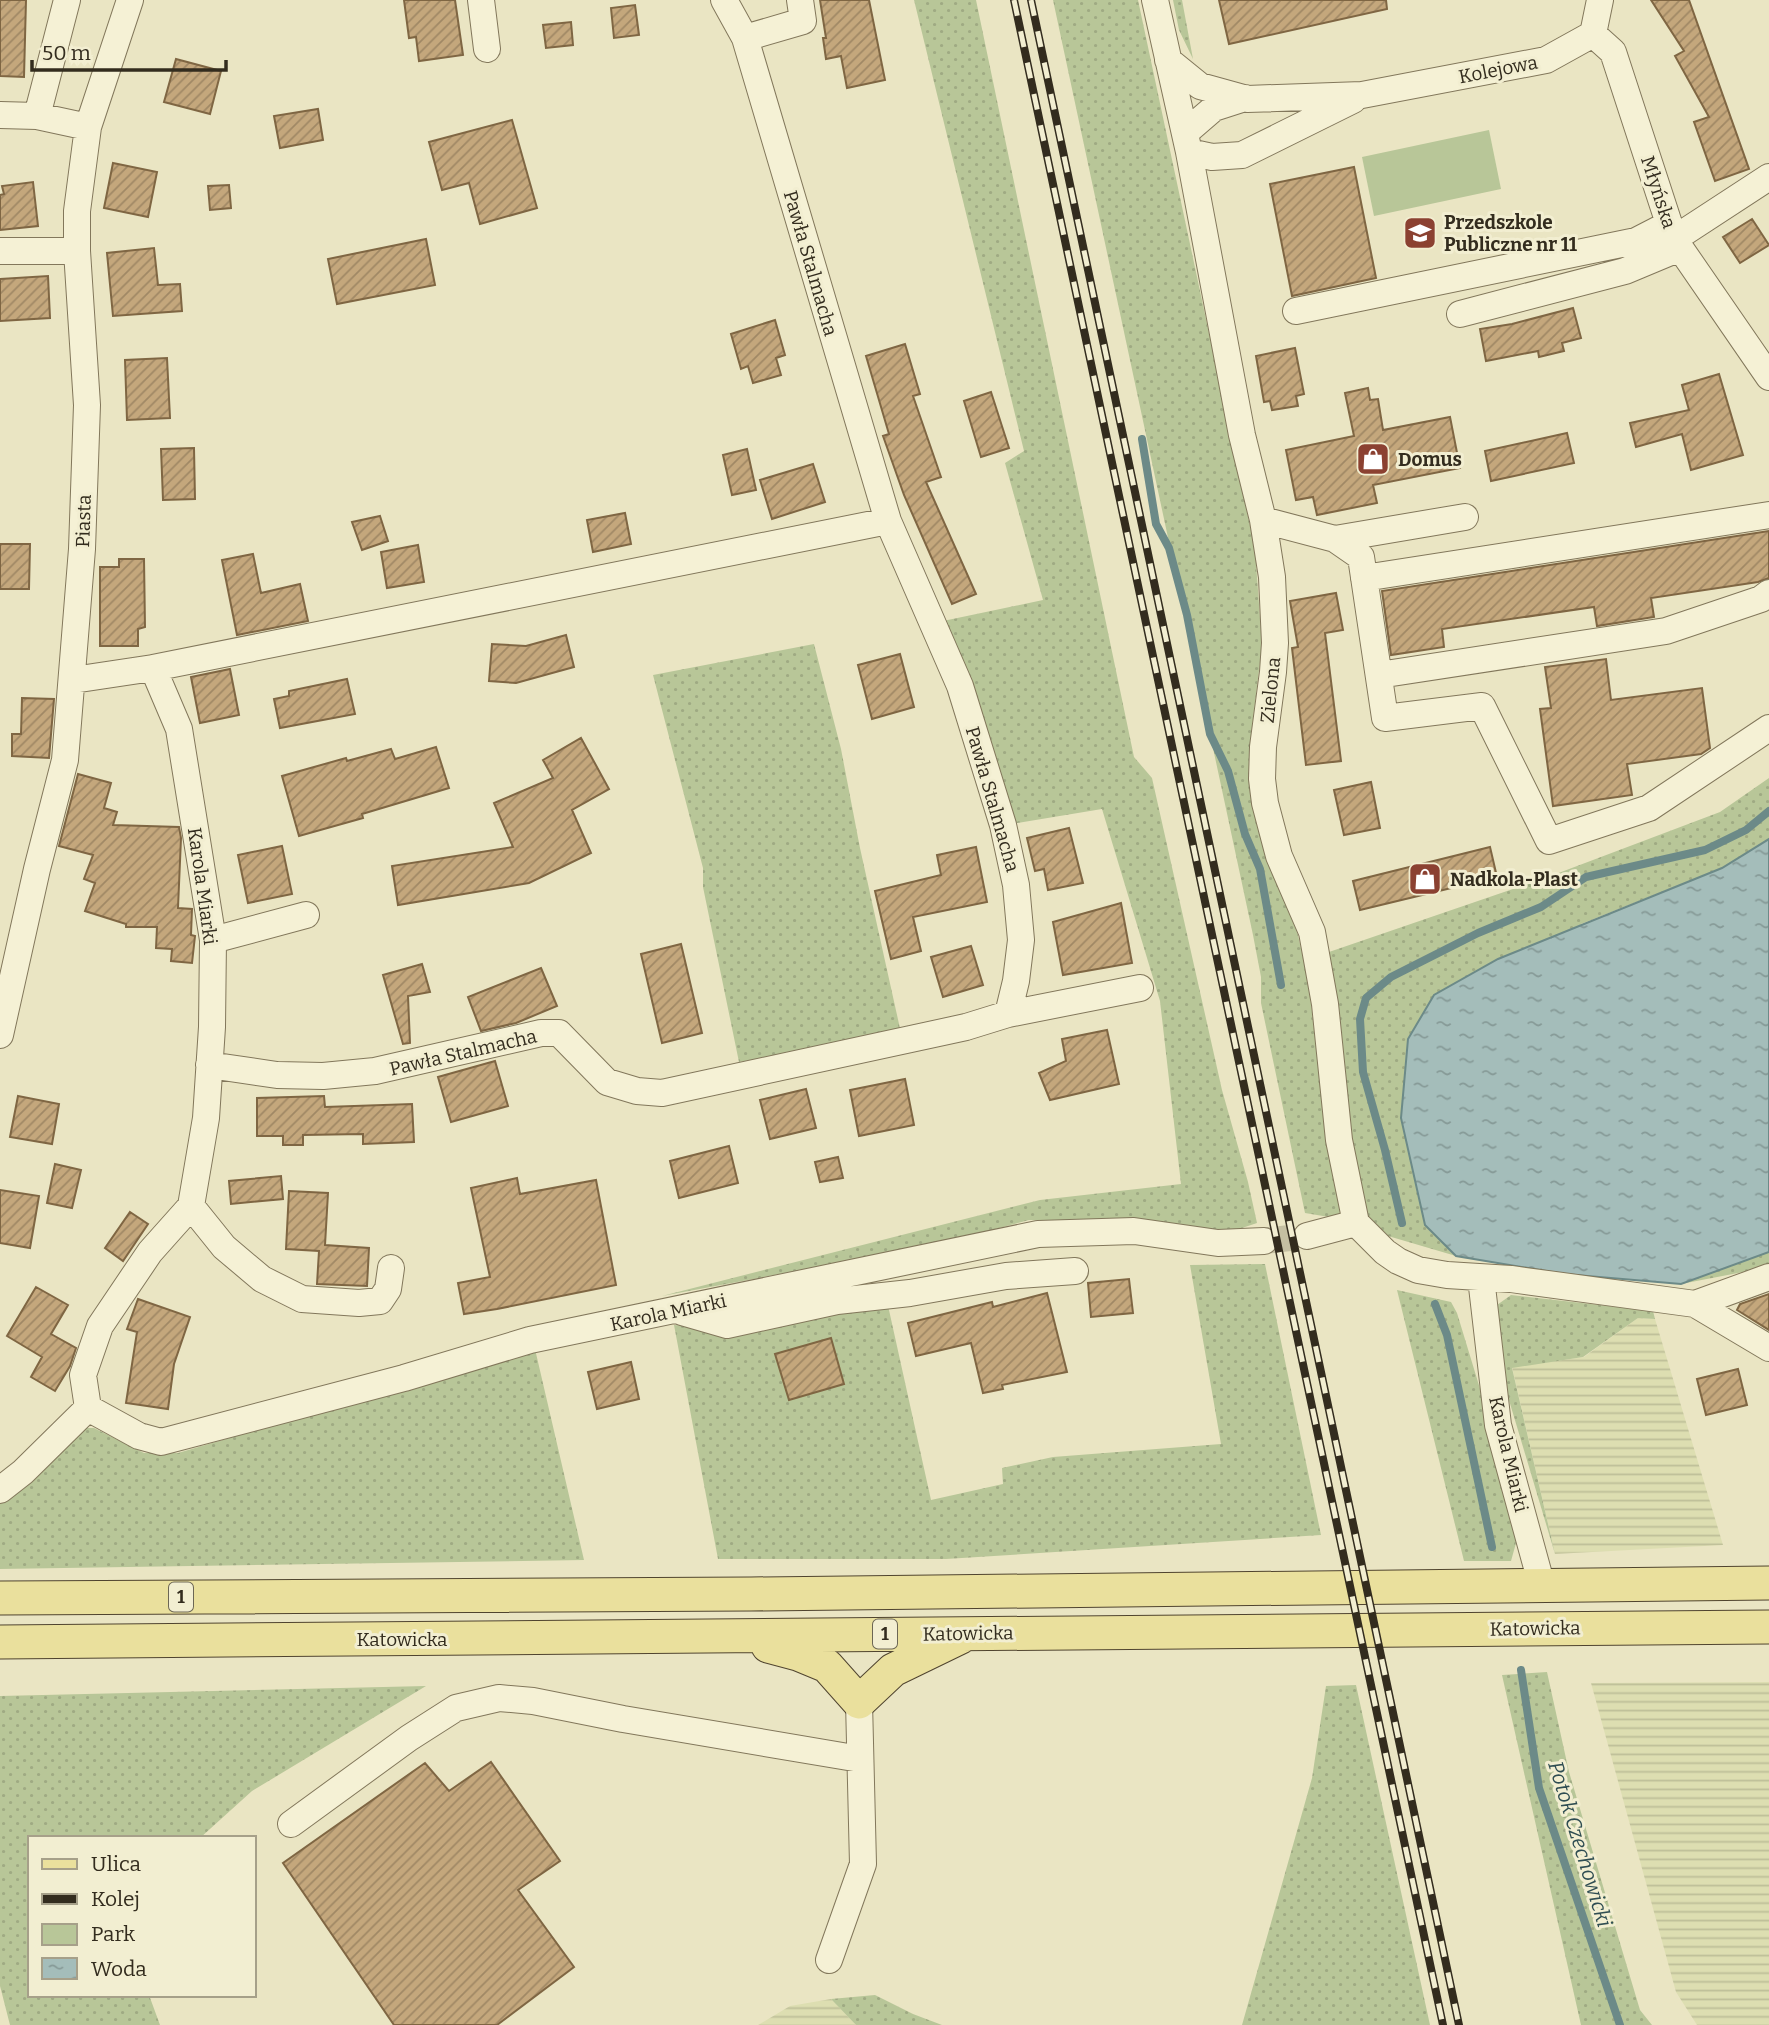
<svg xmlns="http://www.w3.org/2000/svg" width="1769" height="2025" font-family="Bitter,serif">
<defs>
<pattern id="farmland-rules" width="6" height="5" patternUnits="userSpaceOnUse" patternTransform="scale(1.75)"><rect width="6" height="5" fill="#dddeb1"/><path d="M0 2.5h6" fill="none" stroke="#bebf98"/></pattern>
<pattern id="grass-dots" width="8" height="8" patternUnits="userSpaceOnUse" patternTransform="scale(1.75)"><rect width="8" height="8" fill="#b8c698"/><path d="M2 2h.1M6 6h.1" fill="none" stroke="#9faa83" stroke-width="1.8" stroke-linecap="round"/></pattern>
<pattern id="water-ripples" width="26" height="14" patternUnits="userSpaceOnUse" patternTransform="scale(1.75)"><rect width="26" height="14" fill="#a4bdba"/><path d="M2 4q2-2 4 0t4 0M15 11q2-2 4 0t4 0" fill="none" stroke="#869a97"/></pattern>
<pattern id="building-hatch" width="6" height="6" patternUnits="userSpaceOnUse" patternTransform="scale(1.75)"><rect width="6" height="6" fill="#c4a77c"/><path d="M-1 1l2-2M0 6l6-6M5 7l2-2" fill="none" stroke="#a08865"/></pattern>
</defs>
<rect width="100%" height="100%" fill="#eae5c3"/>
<!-- farmland -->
<path fill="url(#farmland-rules)" d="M 1638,1318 L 1655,1319 L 1723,1545 L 1555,1554 L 1512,1367 L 1584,1357 Z
M 1769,1682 L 1769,2025 L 1697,2025 L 1676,1992 L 1591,1683 Z
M 831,1999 L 856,2025 L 758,2025 L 790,2006 Z"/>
<!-- grass -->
<path fill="url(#grass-dots)" d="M 914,0 L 976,0 L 1134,757 L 1152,778 L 1222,1090 L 1248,1182 L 1257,1223 L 1224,1234 L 1141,1221 L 1029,1220 L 935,1245 L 662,1296 L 1040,1200 L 1181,1184 L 1160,1001 L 1102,809 L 1011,824 L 943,621 L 1043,600 L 1005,463 L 1024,451 Z
M 1053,0 L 1138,0 L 1255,549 L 1262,646 L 1251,735 L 1258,818 L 1274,869 L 1297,931 L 1308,979 L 1324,1111 L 1341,1219 L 1305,1213 L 1261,1003 L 1261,977 L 1253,935 Z
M 1173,0 L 1182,0 L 1193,59 L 1179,30 Z
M 814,644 L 841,749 L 860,848 L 901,1033 L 739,1062 L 703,887 L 703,868 L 653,675 Z
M 1769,778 L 1769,839 L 1722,868 L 1581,924 L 1425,1225 L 1456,1256 L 1371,1231 L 1357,1186 L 1329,952 L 1548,877 L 1720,812 Z
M 1769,1252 L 1769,1267 L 1681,1284 Z
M 1265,1264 L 1321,1535 L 946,1559 L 718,1559 L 674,1325 L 737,1330 L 887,1301 L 931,1500 L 1003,1484 L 1002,1468 L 1053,1457 L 1221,1444 L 1190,1265 Z
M 1397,1290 L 1451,1302 L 1457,1313 L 1488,1415 L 1513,1506 L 1516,1543 L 1511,1561 L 1464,1561 Z
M 1511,1295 L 1653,1311 L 1655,1319 L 1638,1318 L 1583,1357 L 1512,1368 L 1555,1554 L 1494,1350 L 1497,1305 Z
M 535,1349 L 584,1560 L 0,1569 L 0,1502 L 82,1428 L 94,1428 L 144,1453 L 178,1453 Z
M 1547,1672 L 1569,1772 L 1640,2010 L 1652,2025 L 1581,2025 L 1502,1675 Z
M 1356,1685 L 1430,2025 L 1242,2025 L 1312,1778 L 1326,1686 Z
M 426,1686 L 252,1791 L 200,1838 L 30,1838 L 30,1995 L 149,1995 L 160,2025 L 10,2025 L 0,1986 L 0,1696 Z
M 875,1995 L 913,2014 L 942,2025 L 856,2025 L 831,1999 Z"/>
<!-- green -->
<path fill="#b8c698" d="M 1489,130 L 1501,189 L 1374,216 L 1362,157 Z"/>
<!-- water -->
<path fill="url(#water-ripples)" stroke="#6c8a88" stroke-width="2" d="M 1769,839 L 1769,1252 L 1681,1284 L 1564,1274 L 1456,1256 L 1425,1225 L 1401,1118 L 1408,1039 L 1434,995 L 1498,959 L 1722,868 Z"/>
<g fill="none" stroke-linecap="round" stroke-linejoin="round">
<!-- stream -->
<path stroke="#6c8a88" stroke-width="8" d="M 1142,439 L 1156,524 L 1169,548 L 1187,615 L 1210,734 L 1228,771 L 1245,834 L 1260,869 L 1281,985
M 1402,1223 L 1385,1150 L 1363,1072 L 1360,1019 L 1366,998 L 1391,977 L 1478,933 L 1541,907 L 1586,877 L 1705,850 L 1746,830 L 1769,811
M 1435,1304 L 1447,1335 L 1492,1547
M 1521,1670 L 1539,1788 L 1620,2025"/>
</g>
<!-- building -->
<path fill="url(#building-hatch)" stroke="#7f6643" stroke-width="2" d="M 0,0 L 26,0 L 24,77 L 0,76 Z
M 404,0 L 455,0 L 463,55 L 419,61 L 416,37 L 409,38 Z
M 820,0 L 869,0 L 885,80 L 847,88 L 841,56 L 826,59 L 823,38 L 826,38 Z
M 1219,0 L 1386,0 L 1387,9 L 1229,44 Z
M 1651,0 L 1689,0 L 1749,169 L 1715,181 L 1694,122 L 1709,117 L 1675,56 L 1684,51 Z
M 635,5 L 639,35 L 614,38 L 611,8 Z
M 571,22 L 573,45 L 546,48 L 543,25 Z
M 176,59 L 221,71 L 210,114 L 164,102 Z
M 318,109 L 323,140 L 280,148 L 274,116 Z
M 512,120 L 537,208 L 480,224 L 469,183 L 442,190 L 429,142 Z
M 113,163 L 157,172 L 148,217 L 104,208 Z
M 1354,167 L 1376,278 L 1292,296 L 1270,184 Z
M 33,182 L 38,226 L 0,230 L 0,195 L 4,194 L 2,186 Z
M 229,185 L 231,208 L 210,210 L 208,186 Z
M 1752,219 L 1769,245 L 1740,263 L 1723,237 Z
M 426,239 L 435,285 L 337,304 L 328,259 Z
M 154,248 L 158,285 L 180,284 L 182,311 L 113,316 L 107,253 Z
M 48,276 L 50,318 L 0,321 L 0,279 Z
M 1573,308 L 1581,338 L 1562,343 L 1564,351 L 1539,357 L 1538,351 L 1486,361 L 1480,329 L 1512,324 Z
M 775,320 L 785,355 L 776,358 L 781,375 L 753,383 L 748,366 L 741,369 L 731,334 Z
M 905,344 L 920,394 L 913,396 L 941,477 L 926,482 L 976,594 L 952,604 L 904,495 L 883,436 L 889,434 L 866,356 Z
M 1295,348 L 1304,394 L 1296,396 L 1298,406 L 1272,410 L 1270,401 L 1264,402 L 1256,356 Z
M 167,358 L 170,418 L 127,420 L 125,360 Z
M 1719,374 L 1743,455 L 1691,470 L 1682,434 L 1636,447 L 1630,423 L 1689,410 L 1682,385 Z
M 1368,388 L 1370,400 L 1378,399 L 1383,430 L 1450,417 L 1460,468 L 1373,485 L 1377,503 L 1317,515 L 1313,497 L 1296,500 L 1286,450 L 1354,436 L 1345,393 Z
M 991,392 L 1009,448 L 981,457 L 964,401 Z
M 1567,433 L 1574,463 L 1491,481 L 1485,451 Z
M 194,448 L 195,499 L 163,500 L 161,449 Z
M 747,449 L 756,490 L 732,495 L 723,455 Z
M 813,464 L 825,502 L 772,519 L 760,480 Z
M 625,513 L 631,544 L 593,552 L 587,520 Z
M 380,516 L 388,541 L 362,550 L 352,522 Z
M 1769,531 L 1769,578 L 1758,582 L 1651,598 L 1654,617 L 1597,626 L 1594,607 L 1442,629 L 1444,647 L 1391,655 L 1382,591 Z
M 0,544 L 30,544 L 29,589 L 0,589 Z
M 418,545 L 424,582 L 387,588 L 381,552 Z
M 253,554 L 261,593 L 300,584 L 308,621 L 237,635 L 222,560 Z
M 119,559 L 144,559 L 145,627 L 138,629 L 138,646 L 100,646 L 100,567 L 119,567 Z
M 1336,593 L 1343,630 L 1325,633 L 1341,761 L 1306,765 L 1292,648 L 1298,647 L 1290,601 Z
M 566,635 L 574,667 L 516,683 L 489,681 L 492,644 L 526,646 Z
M 900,654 L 914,707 L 872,719 L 858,665 Z
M 1606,659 L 1611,700 L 1702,688 L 1710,748 L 1701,754 L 1627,764 L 1632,795 L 1553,806 L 1540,709 L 1551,708 L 1545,667 Z
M 230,669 L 239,715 L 200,723 L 191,677 Z
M 347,679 L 355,714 L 280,728 L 274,699 L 289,696 L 289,691 Z
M 22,698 L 54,699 L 49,758 L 12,756 L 12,734 L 21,734 Z
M 581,738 L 609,789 L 572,810 L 591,853 L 529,883 L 398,905 L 392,866 L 513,847 L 494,803 L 553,778 L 543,760 Z
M 436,747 L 449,788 L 362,814 L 363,818 L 299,836 L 282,776 L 346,758 L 347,761 L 391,749 L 395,759 Z
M 78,774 L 111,783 L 104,808 L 117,812 L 113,825 L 179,827 L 181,838 L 178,908 L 192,909 L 191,935 L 195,936 L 192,963 L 171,961 L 172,949 L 156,948 L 157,927 L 126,927 L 126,924 L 85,911 L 95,883 L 84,879 L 93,855 L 59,846 Z
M 1371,782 L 1380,828 L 1344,835 L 1334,790 Z
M 1069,828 L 1083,883 L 1048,890 L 1044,869 L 1035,871 L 1027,838 Z
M 282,846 L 292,894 L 248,903 L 238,855 Z
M 976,847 L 987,902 L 913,917 L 921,951 L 891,959 L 875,891 L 941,875 L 937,855 Z
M 1490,847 L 1497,877 L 1360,910 L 1353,881 Z
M 1121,903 L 1132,963 L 1063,975 L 1053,922 Z
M 681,944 L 702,1033 L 662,1043 L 641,954 Z
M 971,946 L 983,985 L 943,997 L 931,957 Z
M 422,964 L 430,992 L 408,996 L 410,1043 L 403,1044 L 383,975 Z
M 541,968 L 557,1006 L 516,1023 L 481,1031 L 468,997 Z
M 1107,1030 L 1119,1084 L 1050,1100 L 1039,1073 L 1066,1061 L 1062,1039 Z
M 495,1061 L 508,1106 L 451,1122 L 438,1077 Z
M 905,1079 L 914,1125 L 859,1136 L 850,1090 Z
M 806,1089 L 816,1128 L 770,1139 L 760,1100 Z
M 18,1096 L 59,1104 L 52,1144 L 10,1137 Z
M 324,1096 L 325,1107 L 412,1104 L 414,1142 L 363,1144 L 363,1134 L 303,1135 L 303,1145 L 283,1145 L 283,1136 L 257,1136 L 257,1098 Z
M 729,1146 L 738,1183 L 679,1198 L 670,1161 Z
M 838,1157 L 843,1178 L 820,1182 L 815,1162 Z
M 55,1164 L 81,1170 L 72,1208 L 47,1203 Z
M 281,1176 L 283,1199 L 231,1204 L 229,1181 Z
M 517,1178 L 520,1194 L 596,1180 L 616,1285 L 497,1309 L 464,1314 L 458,1283 L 490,1277 L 471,1188 Z
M 0,1190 L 39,1196 L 30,1248 L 0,1243 Z
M 289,1191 L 328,1193 L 325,1245 L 369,1248 L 367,1286 L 317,1284 L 319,1251 L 286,1249 Z
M 130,1212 L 148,1224 L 123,1261 L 105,1248 Z
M 1129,1279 L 1133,1313 L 1091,1317 L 1088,1283 Z
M 36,1287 L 68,1305 L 51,1334 L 76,1348 L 70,1366 L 55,1391 L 31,1377 L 42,1357 L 7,1336 Z
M 1047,1293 L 1067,1372 L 1002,1385 L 1003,1389 L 983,1393 L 971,1343 L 916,1356 L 908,1323 L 992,1302 L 993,1307 Z
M 1769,1294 L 1769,1330 L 1737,1310 L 1740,1304 Z
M 138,1299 L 190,1317 L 174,1364 L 168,1409 L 126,1403 L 137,1332 L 127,1329 Z
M 831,1338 L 844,1384 L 789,1400 L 775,1354 Z
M 631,1362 L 639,1399 L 597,1409 L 588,1372 Z
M 1738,1369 L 1747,1405 L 1706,1415 L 1697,1379 Z
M 491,1762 L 560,1861 L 518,1890 L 574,1967 L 497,2025 L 394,2025 L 283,1863 L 425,1763 L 449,1791 Z"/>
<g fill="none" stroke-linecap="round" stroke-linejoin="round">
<!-- minor-tunnel -->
<path stroke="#c5c0a2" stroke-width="26" stroke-dasharray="26 13" stroke-linecap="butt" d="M 1264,1241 L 1307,1236"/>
<defs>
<path id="minor" d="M 67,0 L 37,116 L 88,127
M 481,0 L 487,49
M 1155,0 L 1189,152 L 1242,435 L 1263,520 L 1272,577 L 1275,643 L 1273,672 L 1263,747 L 1262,779 L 1265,803 L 1279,856 L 1312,932 L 1325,1004 L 1339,1140 L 1356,1223 L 1385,1252 L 1398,1261 L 1418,1270 L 1447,1275 L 1511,1279 L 1695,1304 L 1769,1348
M 1593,34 L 1613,52 L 1674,239 L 1769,377
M 745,38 L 803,21 L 800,0
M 1168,60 L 1200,86 L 1247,99 L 1362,95 L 1546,60 L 1593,34 L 1600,0
M 0,115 L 37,116
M 1185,133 L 1214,108 L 1245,98
M 1189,152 L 1212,157 L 1242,155 L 1353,100
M 1674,239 L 1769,177
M 0,251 L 77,251
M 1296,311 L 1636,241 L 1669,224
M 1460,314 L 1625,271 L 1680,248
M 1263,520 L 1335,539 L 1465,517
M 1335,539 L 1361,557 L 1385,718 L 1482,706 L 1549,841 L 1649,808 L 1769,728
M 1364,578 L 1769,515
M 153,668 L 888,521
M 1379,675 L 1666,631 L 1761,599 L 1769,593
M 73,680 L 153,668 L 179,729 L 213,940 L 212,1027 L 206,1118 L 191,1206 L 150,1252 L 100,1326 L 83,1375 L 88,1408 L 139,1436 L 161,1442 L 404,1378 L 530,1340 L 1038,1234 L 1134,1231 L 1218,1243 L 1264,1241
M 213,940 L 306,915
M 1008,1014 L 1140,988
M 0,1035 L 37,869 L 65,760 L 82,549 L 87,405 L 77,251 L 77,211 L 88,127 L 130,0
M 209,1065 L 277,1075 L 323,1076 L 375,1071 L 541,1033 L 559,1033 L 607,1082 L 637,1091 L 662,1093 L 966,1027 L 1008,1014 L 1016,981 L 1021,940 L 1016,885 L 1003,825 L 960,686 L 888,521 L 745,38 L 724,0
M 191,1206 L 224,1247 L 262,1279 L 302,1299 L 359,1303 L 380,1301 L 388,1289 L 391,1268
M 1307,1236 L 1356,1223
M 1481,1278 L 1498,1425 L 1542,1586
M 1695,1304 L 1769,1277
M 682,1312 L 727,1325 L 837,1301 L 910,1293 L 1006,1276 L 1075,1271
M 0,1490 L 23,1472 L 88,1408
M 291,1824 L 409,1738 L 456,1708 L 499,1698 L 533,1701 L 623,1719 L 860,1759
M 829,1960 L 863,1864 L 859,1702"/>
<path id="major" d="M 0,1598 L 751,1594 L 1769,1583
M 0,1642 L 1769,1627
M 768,1646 L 798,1654 L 827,1666 L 859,1702 L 893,1670 L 961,1637"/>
</defs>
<!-- minor casing -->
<use href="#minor" stroke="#82775b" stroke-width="28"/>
<!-- major casing -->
<use href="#major" stroke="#50442f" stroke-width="35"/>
<!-- minor -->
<use href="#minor" stroke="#f5f1d5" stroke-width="26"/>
<!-- major -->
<use href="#major" stroke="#eae09d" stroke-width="33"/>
<defs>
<path id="rail" d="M 1014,0 L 1443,2025
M 1031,0 L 1459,2025"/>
</defs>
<!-- rail casing -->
<use href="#rail" stroke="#332c1e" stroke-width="8"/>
<!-- rail -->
<use href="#rail" stroke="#f2eed1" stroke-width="5" stroke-dasharray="16" stroke-linecap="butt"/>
</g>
<!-- icons -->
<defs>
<symbol id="school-square" viewBox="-11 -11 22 22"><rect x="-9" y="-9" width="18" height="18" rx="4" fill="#8b4131" stroke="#f2eed1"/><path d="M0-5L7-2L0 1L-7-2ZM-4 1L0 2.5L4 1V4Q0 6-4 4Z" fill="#fff"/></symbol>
<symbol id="shop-square" viewBox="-11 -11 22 22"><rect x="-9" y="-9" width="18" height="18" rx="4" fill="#8b4131" stroke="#f2eed1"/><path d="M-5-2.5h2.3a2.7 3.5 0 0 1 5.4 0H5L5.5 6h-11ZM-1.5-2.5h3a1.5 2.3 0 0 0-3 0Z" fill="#fff"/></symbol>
</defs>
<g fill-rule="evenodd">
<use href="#school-square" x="1401" y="214" width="38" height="38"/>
<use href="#shop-square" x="1354" y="440" width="38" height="38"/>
<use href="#shop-square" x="1406" y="860" width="38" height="38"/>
</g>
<g text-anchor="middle" stroke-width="6" stroke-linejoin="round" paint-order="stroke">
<!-- shield labels -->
<g fill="#f2eed1" stroke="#6c6654" stroke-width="2">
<rect x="169" y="1582.5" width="24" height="29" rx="5"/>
<rect x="873" y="1619.5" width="24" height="29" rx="5"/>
</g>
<g font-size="18" font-weight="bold" fill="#332c1e">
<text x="181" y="1603">1</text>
<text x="885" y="1640">1</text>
</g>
<!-- street labels -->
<g font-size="19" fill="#332c1e" stroke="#f2eed1">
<text transform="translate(1498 69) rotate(-11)" y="7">Kolejowa</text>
<text transform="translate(1659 192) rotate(72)" y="7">Młyńska</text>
<text transform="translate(811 263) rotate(74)" y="7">Pawła Stalmacha</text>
<text transform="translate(83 521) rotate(-88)" y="7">Piasta</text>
<text transform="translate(1270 690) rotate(-84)" y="7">Zielona</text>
<text transform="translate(993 799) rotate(74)" y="7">Pawła Stalmacha</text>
<text transform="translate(203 886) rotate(82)" y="7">Karola Miarki</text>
<text transform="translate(463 1052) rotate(-13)" y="7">Pawła Stalmacha</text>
<text transform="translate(668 1312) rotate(-12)" y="7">Karola Miarki</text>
<text transform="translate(1509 1454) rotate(77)" y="7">Karola Miarki</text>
<text transform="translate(1535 1628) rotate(-1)" y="7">Katowicka</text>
<text transform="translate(968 1633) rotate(-1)" y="7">Katowicka</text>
<text x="402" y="1646">Katowicka</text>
</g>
<!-- poi labels -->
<g font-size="19" font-weight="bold" fill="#332c1e" stroke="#f2eed1" text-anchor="start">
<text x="1444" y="229">Przedszkole<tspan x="1444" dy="22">Publiczne nr 11</tspan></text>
<text x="1398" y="466">Domus</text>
<text x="1450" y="886">Nadkola-Plast</text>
</g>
<!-- water labels -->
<g font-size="21" font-style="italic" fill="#2f4d52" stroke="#f2eed1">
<text transform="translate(1580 1844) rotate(73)" y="7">Potok Czechowicki</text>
</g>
</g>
<!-- legend -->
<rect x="28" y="1836" width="228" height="161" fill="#f2eed1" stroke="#a6a089" stroke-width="2"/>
<rect x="42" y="1859" width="35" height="10" fill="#eae09d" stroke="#a6a089" stroke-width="2"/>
<text x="91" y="1871" font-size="21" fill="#332c1e">Ulica</text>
<rect x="42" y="1894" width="35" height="10" fill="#332c1e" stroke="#a6a089" stroke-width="2"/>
<text x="91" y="1906" font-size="21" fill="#332c1e">Kolej</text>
<rect x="42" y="1924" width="35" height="21" fill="#b8c698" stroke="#a6a089" stroke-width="2"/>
<text x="91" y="1941" font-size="21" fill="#332c1e">Park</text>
<rect x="42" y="1958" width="35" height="21" fill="url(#water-ripples)" stroke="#a6a089" stroke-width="2"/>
<text x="91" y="1976" font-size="21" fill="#332c1e">Woda</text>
<!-- scale -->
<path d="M32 60v10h194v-10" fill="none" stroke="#332c1e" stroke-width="3.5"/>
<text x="42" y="60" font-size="21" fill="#332c1e" stroke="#f2eed1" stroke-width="5" paint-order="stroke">50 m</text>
</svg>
